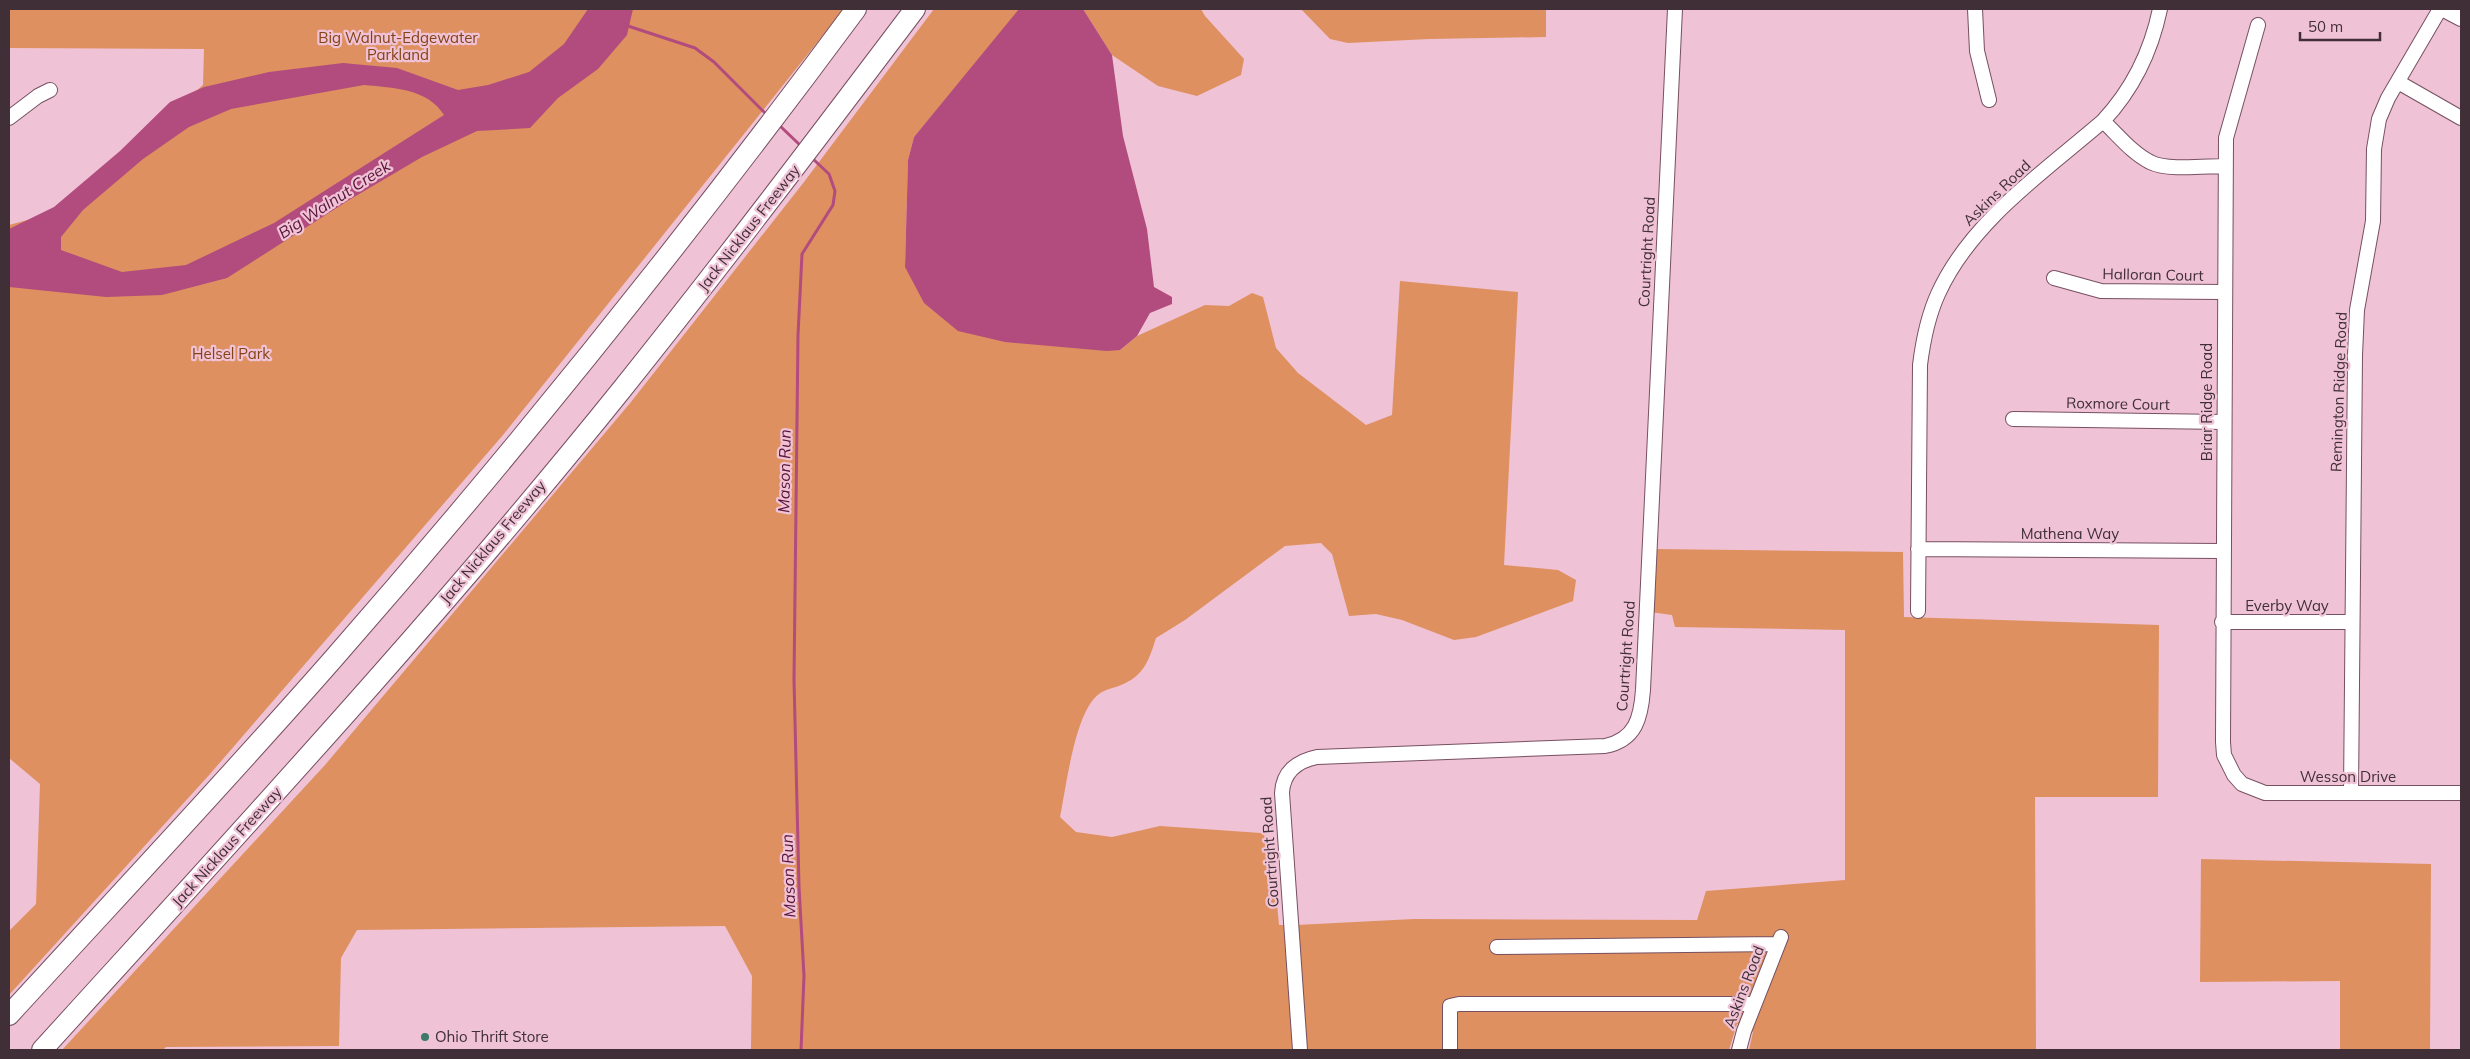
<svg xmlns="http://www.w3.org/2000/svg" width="2470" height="1059" font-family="Mulish,sans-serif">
<rect width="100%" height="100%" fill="#f0c2d5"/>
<!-- green -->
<path fill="#de9060" d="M 9,9 L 844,9 L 503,435 L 210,774 L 9,995 L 9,931 L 36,904 L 40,784 L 9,758 L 9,225 L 57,212 L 203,85 L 204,49 L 9,48 Z
M 934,9 L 1021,9 L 914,137 L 908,160 L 905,267 L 1120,350 L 1137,336 L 1205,305 L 1229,306 L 1252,293 L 1263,297 L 1276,348 L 1298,373 L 1366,425 L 1392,415 L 1400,281 L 1518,292 L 1504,565 L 1558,570 L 1576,580 L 1573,601 L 1476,637 L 1454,640 L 1402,620 L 1376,614 L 1349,616 L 1332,554 L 1321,543 L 1285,546 L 1185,620 L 1156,638 C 1149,660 1144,676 1121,685 C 1115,688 1105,689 1099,694 C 1075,711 1066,788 1060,817 L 1076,832 L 1112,837 L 1160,826 L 1261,833 L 1271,841 L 1279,925 L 1285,925 L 1294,1050 L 751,1050 L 752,976 L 725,926 L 357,930 L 341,958 L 339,1046 L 166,1047 L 163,1050 L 62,1050 L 325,765 L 631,402 L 804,182 Z
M 1083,9 L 1201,9 L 1205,16 L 1244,59 L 1241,75 L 1197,96 L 1158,86 L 1112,55 Z
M 1301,9 L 1546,9 L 1546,37 L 1429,39 L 1348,43 L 1330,39 Z
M 1653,549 L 1903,552 L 1904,617 L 2159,625 L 2158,797 L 2035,797 L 2036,1050 L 1749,1050 L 1753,1032 L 1737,1024 L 1729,1050 L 1306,1050 L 1296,925 L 1414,919 L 1697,920 L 1706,891 L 1845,880 L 1845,630 L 1675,627 L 1672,615 L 1650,612 Z
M 2201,859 L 2431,864 L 2430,1050 L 2340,1050 L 2340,981 L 2200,982 Z"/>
<!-- water -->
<path fill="#b24b7e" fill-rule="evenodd" d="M 588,9 L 633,9 L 627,35 L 598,69 L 558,98 L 530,128 L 477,131 L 422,157 L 349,200 L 227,278 L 162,295 L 106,297 L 9,287 L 9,229 L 54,207 L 120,151 L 170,102 L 204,87 L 269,72 L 343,63 L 397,68 L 458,90 L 488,85 L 529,72 L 564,44 ZM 364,85 C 393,88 427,88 444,115 L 274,223 L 186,265 L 122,272 L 61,250 L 61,237 L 83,210 L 143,159 L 189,127 L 231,109 Z
M 1019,9 L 1083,9 L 1112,55 L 1123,136 L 1147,229 L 1154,287 L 1172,297 L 1172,304 L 1150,313 L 1137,336 L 1120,350 L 1107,351 L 1005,342 L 958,331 L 924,303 L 905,267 L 908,160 L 914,137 Z"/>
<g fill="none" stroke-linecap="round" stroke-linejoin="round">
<!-- stream -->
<path stroke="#b24b7e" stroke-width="3" d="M 625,25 L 695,48 L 714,62 L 768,116
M 779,125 L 801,146
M 801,1050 L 804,976 L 799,887 L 794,680 L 798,335 L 802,254 L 833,205 L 835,191 L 829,174 L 812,158"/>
<defs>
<path id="minor" d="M 1975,9 L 1977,51 L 1989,100
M 2258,25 L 2226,138 L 2223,742 L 2224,755 L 2234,775 L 2242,784 L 2265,793 L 2461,793
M 2398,82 L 2461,118
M 9,118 L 38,96 L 50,90
M 2103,121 C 2118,135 2132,153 2150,162 C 2167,171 2206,166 2225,166
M 2054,278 L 2101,291 L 2224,292
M 2013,419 L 2223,422
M 1918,549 L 2222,551
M 1918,611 L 1920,365 C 1923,341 1928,316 1938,294 C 1971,221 2044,172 2103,121 C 2133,89 2151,52 2160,9
M 2222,622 L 2352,622
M 2351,793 L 2355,355 L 2357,310 L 2373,221 L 2374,149 L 2379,119 L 2388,98 L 2440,9
M 1497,947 L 1778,944
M 1300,1050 L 1282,793 C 1283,772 1297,761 1317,757 L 1605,746 C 1636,740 1641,717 1643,690 L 1675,9
M 1450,1050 L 1450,1006 L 1459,1004 L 1754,1004
M 1739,1050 L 1744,1031 L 1781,937"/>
<path id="major" d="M 2444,9 L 2461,18"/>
<path id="highway" d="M 9,1015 C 118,896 228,779 334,658 C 517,449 691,232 856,9
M 42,1050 C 239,833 439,617 623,388 C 723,263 819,136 915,9"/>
</defs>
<!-- minor casing -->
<use href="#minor" stroke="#775061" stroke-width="16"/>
<!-- major casing -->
<use href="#major" stroke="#775061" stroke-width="18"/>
<!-- highway casing -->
<use href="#highway" stroke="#775061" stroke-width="22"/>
<!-- minor -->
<use href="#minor" stroke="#fff" stroke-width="14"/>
<!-- major -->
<use href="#major" stroke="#fff" stroke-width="16"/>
<!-- highway -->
<use href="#highway" stroke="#fff" stroke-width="20"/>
</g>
<!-- markers -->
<circle fill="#3b7a67" stroke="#f0c2d5" stroke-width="2" cx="425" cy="1037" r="5"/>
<g text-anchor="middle" stroke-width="4.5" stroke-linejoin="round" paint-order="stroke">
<!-- park labels -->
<g font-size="15" fill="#844315" stroke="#f0c2d5">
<text x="398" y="43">Big Walnut-Edgewater<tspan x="398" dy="17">Parkland</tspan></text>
<text x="231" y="359">Helsel Park</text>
</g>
<!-- street labels -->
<g font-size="15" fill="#402f36" stroke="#f0c2d5">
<text transform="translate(1997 193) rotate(-44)" y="5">Askins Road</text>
<text transform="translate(749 228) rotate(-52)" y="5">Jack Nicklaus Freeway</text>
<text transform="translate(1647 252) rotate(-87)" y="5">Courtright Road</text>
<text transform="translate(2153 275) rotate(1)" y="5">Halloran Court</text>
<text transform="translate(2339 392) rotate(-88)" y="5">Remington Ridge Road</text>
<text transform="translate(2207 402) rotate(-90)" y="5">Briar Ridge Road</text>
<text transform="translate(2118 404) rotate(1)" y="5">Roxmore Court</text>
<text x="2070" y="539">Mathena Way</text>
<text transform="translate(493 542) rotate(-50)" y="5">Jack Nicklaus Freeway</text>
<text x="2287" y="611">Everby Way</text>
<text transform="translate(1626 656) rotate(-86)" y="5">Courtright Road</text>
<text x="2348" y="782">Wesson Drive</text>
<text transform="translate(227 847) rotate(-48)" y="5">Jack Nicklaus Freeway</text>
<text transform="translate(1270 852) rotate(-94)" y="5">Courtright Road</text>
<text transform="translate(1744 987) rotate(-69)" y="5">Askins Road</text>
</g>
<!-- poi labels -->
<g font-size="15" fill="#402f36" stroke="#f0c2d5" text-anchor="start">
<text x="435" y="1042">Ohio Thrift Store</text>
</g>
<!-- water labels -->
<g font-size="16" font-style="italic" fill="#571338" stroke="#f0c2d5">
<text transform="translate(334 199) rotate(-33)" y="6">Big Walnut Creek</text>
<text transform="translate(784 471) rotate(-89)" y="6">Mason Run</text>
<text transform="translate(788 876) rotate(-92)" y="6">Mason Run</text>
</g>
</g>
<!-- border -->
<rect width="2470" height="1059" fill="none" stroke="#402f36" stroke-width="20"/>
<!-- scale -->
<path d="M2300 32v8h80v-8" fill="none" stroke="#402f36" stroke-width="2.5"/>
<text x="2308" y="32" font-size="15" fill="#402f36" stroke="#f0c2d5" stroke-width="4" paint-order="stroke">50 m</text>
</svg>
